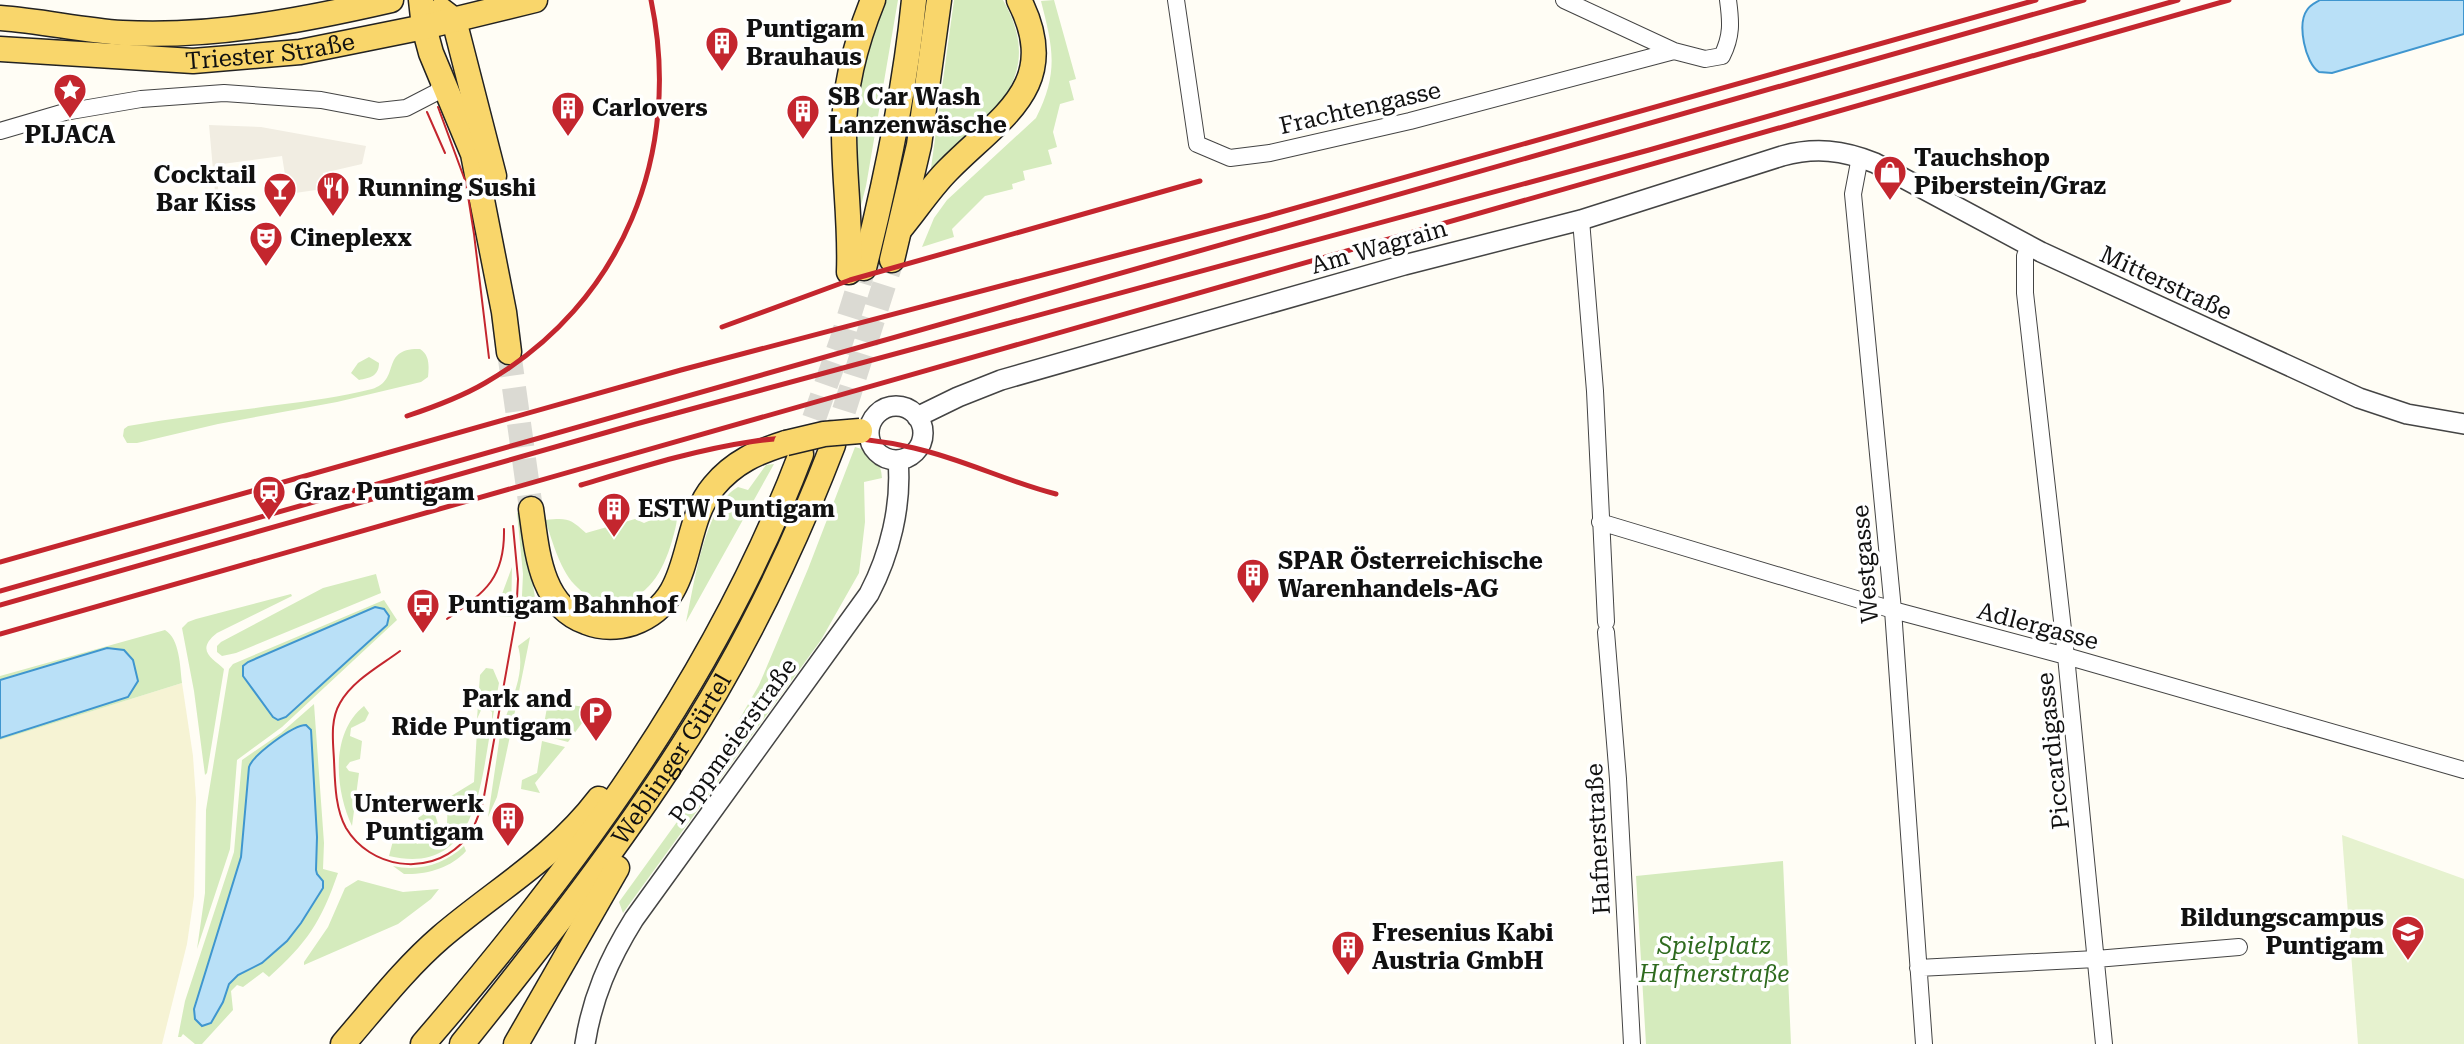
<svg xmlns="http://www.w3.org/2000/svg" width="2464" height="1044" font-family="'Roboto Serif',serif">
<rect width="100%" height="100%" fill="#fffdf5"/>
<!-- farmland -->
<path fill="#f6f3d4" d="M 182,683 L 193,756 L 196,799 L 194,896 L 187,944 L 162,1044 L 0,1044 L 0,740 Z"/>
<!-- green -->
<path fill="#d5ebbd" d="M 885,0 L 898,0 L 866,186 L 859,213 C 856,160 851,108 865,56 C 870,37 878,18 885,0 Z
M 954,0 L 1003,0 C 1049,80 986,119 934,169 L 931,168 Z
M 1054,0 L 1076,79 L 1069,81 L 1074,100 L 1060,104 L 1053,132 L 1057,147 L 1048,150 L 1052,164 L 1023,171 L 1025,180 L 1012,184 L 1013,189 L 985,196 L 952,229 L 954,237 L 922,247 L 934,218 L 947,200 L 1036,118 C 1059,72 1053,48 1041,1 Z
M 420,349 C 430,355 429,367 428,377 L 421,382 L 337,402 L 218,424 L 137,443 L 127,443 L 123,436 L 124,429 L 128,426 C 178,417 228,412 277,405 C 309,401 341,397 372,389 C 402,380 379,348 420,349 Z
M 369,357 L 379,363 C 379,376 370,378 359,380 L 351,373 L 358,363 Z
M 855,447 C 872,451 881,461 882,478 L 864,482 L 865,522 L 859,573 L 821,640 L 623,913 L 619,902 L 695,797 L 759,685 L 808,569 Z
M 774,464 L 686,622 C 694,586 704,506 738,487 L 748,490 L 766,465 Z
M 677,509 C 678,521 675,530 672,541 C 662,575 643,609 602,599 C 592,597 585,595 578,588 C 560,572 553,542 545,520 C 568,518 569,518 586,533 L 635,519 L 644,523 Z
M 522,511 L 535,598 L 534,609 L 524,619 L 521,617 L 523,574 L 517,513 Z
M 512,567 L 511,617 L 488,615 L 502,594 Z
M 376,574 L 381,593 L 236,653 L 222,656 L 217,652 L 217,646 L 221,642 L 323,588 Z
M 291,594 L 292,596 L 217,633 C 194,651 214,659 224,669 L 207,773 L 205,775 L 194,691 L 182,628 L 188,622 L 196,619 Z
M 384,600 L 397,620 L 282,727 L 237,760 L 230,849 L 197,949 L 205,893 L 206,810 L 229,669 L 233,664 Z
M 165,630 C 180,639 180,667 182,683 L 0,740 L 0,676 Z
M 530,637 L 512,726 L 503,725 C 511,700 526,673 518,646 Z
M 486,668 L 493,669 L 499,683 L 492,722 L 492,712 L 487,707 L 482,708 L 477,719 L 480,675 Z
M 548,702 L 593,708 L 568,742 L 542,735 Z
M 314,704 L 324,843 L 323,869 L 338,873 C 321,922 307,943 269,977 L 263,972 L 243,987 L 237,985 L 231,991 L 233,1010 L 202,1044 L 195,1044 L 183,1034 L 181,1037 L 178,1037 L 185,1001 L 234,852 L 242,760 L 281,733 Z
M 364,706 L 369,713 L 365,721 L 351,728 L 350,736 L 362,741 L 360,759 L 350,762 L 346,767 L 349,771 L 359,773 L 352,826 C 335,790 330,733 364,706 Z
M 477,731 L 490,733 C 480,791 473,876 389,856 L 394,837 L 402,829 L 417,844 L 426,842 L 427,837 L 418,818 L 433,808 L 438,824 L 442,826 L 447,824 L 448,798 L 474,782 Z
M 500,735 L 510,736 L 497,797 L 488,817 Z
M 542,741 L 565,747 L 535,783 L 540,793 L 521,789 L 522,780 L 537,773 Z
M 464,846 L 466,851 C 451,868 426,875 404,874 L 393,866 C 419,872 445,864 464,846 Z
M 1783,861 L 1791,1044 L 1646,1044 L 1636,876 Z
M 358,880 L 403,892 L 439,889 L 431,899 L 398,924 L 304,965 L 304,962 L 328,927 L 345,888 Z"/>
<!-- pitch -->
<path fill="#e6f2cf" d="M 2342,835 L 2464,879 L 2464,1044 L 2358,1044 Z"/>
<!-- plaza -->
<path fill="#f1ede2" d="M 209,125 L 261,127 L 366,146 L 362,164 L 323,173 L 323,189 L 288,194 L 282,156 L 215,165 L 220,203 L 216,203 Z"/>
<!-- water -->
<path fill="#b9e0f7" stroke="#3f96cf" stroke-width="2" d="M 2320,0 L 2464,0 L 2464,34 L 2332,73 L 2319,72 C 2305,63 2297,24 2307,10 C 2310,5 2315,3 2320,0 Z
M 375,607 L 384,609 L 389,616 L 387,625 L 286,717 L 278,720 L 273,717 L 243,676 L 243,666 L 248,662 Z
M 107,648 L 124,650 L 133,660 L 138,681 L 128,697 L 0,738 L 0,680 Z
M 306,725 L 311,730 L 317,837 L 316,870 L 317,874 L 323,881 L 323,888 L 301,923 L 287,941 L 262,963 L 238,975 L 229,984 L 223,1002 L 211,1023 L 202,1026 L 195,1019 L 194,1009 L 241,857 L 249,767 C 253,755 293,725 306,725 Z"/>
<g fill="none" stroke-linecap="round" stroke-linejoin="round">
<!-- primary-tunnel -->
<path stroke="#dbdad3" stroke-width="24" stroke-dasharray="24 12" stroke-linecap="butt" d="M 509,352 L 531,509
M 833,445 L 892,260
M 802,453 L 842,339 L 864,268"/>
<defs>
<path id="minor" d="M 1176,0 L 1197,144 L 1230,158 L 1270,153 L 1410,121 L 1674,51
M 1564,0 L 1674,51 L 1705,59 L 1722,56 C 1732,36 1731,22 1728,0
M 0,131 L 65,112 L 141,99 L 224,93 L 321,100 L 379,111 L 406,108 L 437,92 L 442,83
M 1860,157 L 1853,194 L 1893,610 L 1924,1044
M 1581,220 L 1595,391 L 1606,622
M 2029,246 L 2025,256 L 2025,293 L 2066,656 L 2104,1044
M 1600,522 L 1893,610 L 2066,656 L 2464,770
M 1606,632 L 1618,779 L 1632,1044
M 1918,968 L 2096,959 L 2239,947"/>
<path id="tertiary" d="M869 433a27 27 0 1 1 54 0a27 27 0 1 1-54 0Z
M 917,417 L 958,397 L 1001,380 L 1404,265 L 1581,220 L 1782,156 C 1815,147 1843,150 1875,163 L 2041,252 L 2359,398 L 2407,414 L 2464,424
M 585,1044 C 592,998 609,959 634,919 L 869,594 C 890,554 902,505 898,460"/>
<g id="primary">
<path d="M 421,0 L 424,27 L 431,53 L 473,154 L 504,312 L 509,352"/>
<path d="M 441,10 L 454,20 L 494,176"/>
<path d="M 0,18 C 41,21 81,30 122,33 C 212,38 304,20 391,0"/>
<path id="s1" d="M 0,49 L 193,61 L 300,52 L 424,27 L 535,0"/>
<path d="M 900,229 C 916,210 930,188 948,170 C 1000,117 1063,86 1019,0"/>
<path d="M 892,260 L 919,145 L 939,0"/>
<path d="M 864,268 C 886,180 905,91 914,0"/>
<path d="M 849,272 C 851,225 844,179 844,131 C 844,85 856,42 873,0"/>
<path d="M 531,509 C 537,550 540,606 586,622 C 601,628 617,628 633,623 C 697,600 678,528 714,486 C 734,462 757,452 786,443"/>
<path d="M 343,1044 C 375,1007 405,968 441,937 C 496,890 554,858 599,799"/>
<path d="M 423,1044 C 577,866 717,675 801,454"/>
<path id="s2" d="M 462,1044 C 534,954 606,863 669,767 C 736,666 790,557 833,445"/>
<path d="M 516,1044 L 617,868"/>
</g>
</defs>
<!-- minor casing -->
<use href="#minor" stroke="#444" stroke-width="18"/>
<!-- tertiary casing -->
<use href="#tertiary" stroke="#444" stroke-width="22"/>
<!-- primary casing -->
<use href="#primary" stroke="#222" stroke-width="27"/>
<!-- minor -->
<use href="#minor" stroke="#fff" stroke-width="16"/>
<!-- tertiary -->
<use href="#tertiary" stroke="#fff" stroke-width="19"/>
<!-- primary -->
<use href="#primary" stroke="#f9d66b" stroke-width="24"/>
<!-- tram -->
<path stroke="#c4262e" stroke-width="2" d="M 438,107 L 466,183 L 474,234 L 489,358
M 427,112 L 445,153
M 447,619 C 485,592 505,579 504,529
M 400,651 C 380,666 353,680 340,703 C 330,720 333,741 334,760 C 335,782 335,808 346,828 C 370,868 427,877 461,844 C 473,833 478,817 483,802 L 516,617 L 518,579 L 513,526"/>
<!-- rail -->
<path stroke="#c4262e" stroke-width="5" d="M 722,327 L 850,280 L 1200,181
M 407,416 C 434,407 461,397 485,383 C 623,304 683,152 651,0
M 581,485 C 698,450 791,419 914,448 C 963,459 1008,482 1056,494
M 0,562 L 681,370 L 1267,216 L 2036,0
M 0,591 L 2084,0
M 0,605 L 636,424 L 1649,150 L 2178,0
M 0,634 L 2229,0"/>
<defs>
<path id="primary-bridge" d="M 786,443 L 824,434 L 860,431"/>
</defs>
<!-- primary-bridge casing -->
<use href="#primary-bridge" stroke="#222" stroke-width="27" stroke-linecap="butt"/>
<!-- primary-bridge -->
<use href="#primary-bridge" stroke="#f9d66b" stroke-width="24"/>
</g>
<!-- icons -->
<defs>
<symbol id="building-pin" viewBox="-11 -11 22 30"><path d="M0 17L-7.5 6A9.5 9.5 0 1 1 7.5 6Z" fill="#c4262e" stroke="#fff"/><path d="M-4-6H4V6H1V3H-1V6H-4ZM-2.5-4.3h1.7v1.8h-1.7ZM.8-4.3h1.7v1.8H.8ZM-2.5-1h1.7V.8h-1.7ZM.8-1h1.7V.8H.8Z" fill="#fff"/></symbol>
<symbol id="sight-pin" viewBox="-11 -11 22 30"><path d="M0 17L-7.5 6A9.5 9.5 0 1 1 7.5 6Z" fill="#c4262e" stroke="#fff"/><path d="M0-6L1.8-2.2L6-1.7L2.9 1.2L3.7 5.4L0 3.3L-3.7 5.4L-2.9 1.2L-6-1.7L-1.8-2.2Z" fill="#fff"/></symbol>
<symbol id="shop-pin" viewBox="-11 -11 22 30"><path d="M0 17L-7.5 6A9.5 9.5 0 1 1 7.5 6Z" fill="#c4262e" stroke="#fff"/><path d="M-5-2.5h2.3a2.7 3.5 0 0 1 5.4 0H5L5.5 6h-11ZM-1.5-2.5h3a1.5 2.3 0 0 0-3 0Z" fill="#fff"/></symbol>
<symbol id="restaurant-pin" viewBox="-11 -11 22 30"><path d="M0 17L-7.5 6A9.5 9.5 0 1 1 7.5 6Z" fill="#c4262e" stroke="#fff"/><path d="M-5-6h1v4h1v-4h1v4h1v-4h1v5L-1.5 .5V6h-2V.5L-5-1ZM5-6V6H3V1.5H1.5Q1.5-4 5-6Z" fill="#fff"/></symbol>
<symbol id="bar-pin" viewBox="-11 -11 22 30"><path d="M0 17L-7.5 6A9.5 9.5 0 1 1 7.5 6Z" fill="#c4262e" stroke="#fff"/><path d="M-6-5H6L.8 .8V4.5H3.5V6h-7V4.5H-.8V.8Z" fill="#fff"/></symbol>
<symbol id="theatre-pin" viewBox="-11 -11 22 30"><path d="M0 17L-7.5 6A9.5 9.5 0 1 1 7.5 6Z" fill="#c4262e" stroke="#fff"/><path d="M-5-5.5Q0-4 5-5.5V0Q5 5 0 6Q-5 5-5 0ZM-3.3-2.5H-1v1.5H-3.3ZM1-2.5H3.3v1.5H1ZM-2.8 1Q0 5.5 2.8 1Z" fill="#fff"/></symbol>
<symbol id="station-pin" viewBox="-11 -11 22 30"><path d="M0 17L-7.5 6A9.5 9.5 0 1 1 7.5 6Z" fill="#c4262e" stroke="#fff"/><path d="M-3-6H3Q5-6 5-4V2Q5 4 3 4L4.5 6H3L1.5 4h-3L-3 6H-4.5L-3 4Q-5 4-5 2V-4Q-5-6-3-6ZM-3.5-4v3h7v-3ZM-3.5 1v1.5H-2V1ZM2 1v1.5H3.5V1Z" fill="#fff"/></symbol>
<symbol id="bus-pin" viewBox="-11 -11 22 30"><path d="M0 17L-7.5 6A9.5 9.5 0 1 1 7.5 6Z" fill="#c4262e" stroke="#fff"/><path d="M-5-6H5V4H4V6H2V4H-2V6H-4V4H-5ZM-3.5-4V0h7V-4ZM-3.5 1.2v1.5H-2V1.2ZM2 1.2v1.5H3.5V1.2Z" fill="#fff"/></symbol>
<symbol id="parking-pin" viewBox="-11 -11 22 30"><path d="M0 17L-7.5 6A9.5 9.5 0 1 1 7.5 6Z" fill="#c4262e" stroke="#fff"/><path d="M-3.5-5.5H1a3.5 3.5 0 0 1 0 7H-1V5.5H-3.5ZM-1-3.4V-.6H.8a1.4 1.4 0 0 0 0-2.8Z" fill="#fff"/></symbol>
<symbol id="school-pin" viewBox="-11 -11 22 30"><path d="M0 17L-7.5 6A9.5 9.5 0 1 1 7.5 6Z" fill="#c4262e" stroke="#fff"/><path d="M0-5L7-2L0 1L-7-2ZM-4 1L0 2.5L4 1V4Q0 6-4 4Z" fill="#fff"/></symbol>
</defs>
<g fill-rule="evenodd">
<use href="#building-pin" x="703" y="24" width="38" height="52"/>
<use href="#sight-pin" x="51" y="71" width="38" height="52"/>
<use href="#building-pin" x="549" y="89" width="38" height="52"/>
<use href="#building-pin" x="784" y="92" width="38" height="52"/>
<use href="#shop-pin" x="1871" y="153" width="38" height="52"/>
<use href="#restaurant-pin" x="314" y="169" width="38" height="52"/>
<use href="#bar-pin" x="261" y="170" width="38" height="52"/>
<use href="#theatre-pin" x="247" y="219" width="38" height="52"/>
<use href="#station-pin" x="250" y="473" width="38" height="52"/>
<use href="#building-pin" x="595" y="490" width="38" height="52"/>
<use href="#building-pin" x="1234" y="556" width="38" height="52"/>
<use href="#bus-pin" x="404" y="586" width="38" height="52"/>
<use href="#parking-pin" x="577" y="694" width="38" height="52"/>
<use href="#building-pin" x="489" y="799" width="38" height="52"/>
<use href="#school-pin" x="2389" y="913" width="38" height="52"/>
<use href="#building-pin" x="1329" y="928" width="38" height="52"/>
</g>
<g text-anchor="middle" stroke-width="7" stroke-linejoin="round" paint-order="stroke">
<!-- poi labels -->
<g font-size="24" font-weight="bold" fill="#111" stroke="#fff" text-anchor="start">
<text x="746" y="37">Puntigam<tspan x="746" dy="28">Brauhaus</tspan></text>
<text x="828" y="105">SB Car Wash<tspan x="828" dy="28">Lanzenwäsche</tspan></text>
<text x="592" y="116">Carlovers</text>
<text x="70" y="143" text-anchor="middle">PIJACA</text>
<text x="1914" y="166">Tauchshop<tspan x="1914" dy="28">Piberstein/Graz</tspan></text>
<text x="256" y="183" text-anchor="end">Cocktail<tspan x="256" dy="28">Bar Kiss</tspan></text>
<text x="358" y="196">Running Sushi</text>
<text x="290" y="246">Cineplexx</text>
<text x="294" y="500">Graz Puntigam</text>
<text x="638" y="517">ESTW Puntigam</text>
<text x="1278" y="569">SPAR Österreichische<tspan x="1278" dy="28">Warenhandels-AG</tspan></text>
<text x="448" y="613">Puntigam Bahnhof</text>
<text x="572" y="707" text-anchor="end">Park and<tspan x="572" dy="28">Ride Puntigam</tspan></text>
<text x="484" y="812" text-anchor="end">Unterwerk<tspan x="484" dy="28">Puntigam</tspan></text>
<text x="2384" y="926" text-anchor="end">Bildungscampus<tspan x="2384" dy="28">Puntigam</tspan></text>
<text x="1372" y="941">Fresenius Kabi<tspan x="1372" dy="28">Austria GmbH</tspan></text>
</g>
<!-- street labels -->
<g font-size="24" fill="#111" stroke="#fff">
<text dy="8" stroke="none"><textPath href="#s1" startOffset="271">Triester Straße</textPath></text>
<text transform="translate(1360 108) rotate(-13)" y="8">Frachtengasse</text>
<text transform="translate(1379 247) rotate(-16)" y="8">Am Wagrain</text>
<text transform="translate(2166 283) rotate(25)" y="8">Mitterstraße</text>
<text transform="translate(1865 564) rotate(-95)" y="8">Westgasse</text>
<text transform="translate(2038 626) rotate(15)" y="8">Adlergasse</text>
<text transform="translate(733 741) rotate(-54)" y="8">Poppmeierstraße</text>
<text transform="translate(2053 751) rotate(-96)" y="8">Piccardigasse</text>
<text dy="8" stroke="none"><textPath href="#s2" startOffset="354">Weblinger Gürtel</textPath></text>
<text transform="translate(1598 839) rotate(-93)" y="8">Hafnerstraße</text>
</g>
<!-- park labels -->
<g font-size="24" font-style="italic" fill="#2f6b1f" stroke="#fff">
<text x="1714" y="954">Spielplatz<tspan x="1714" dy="28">Hafnerstraße</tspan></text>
</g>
</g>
</svg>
